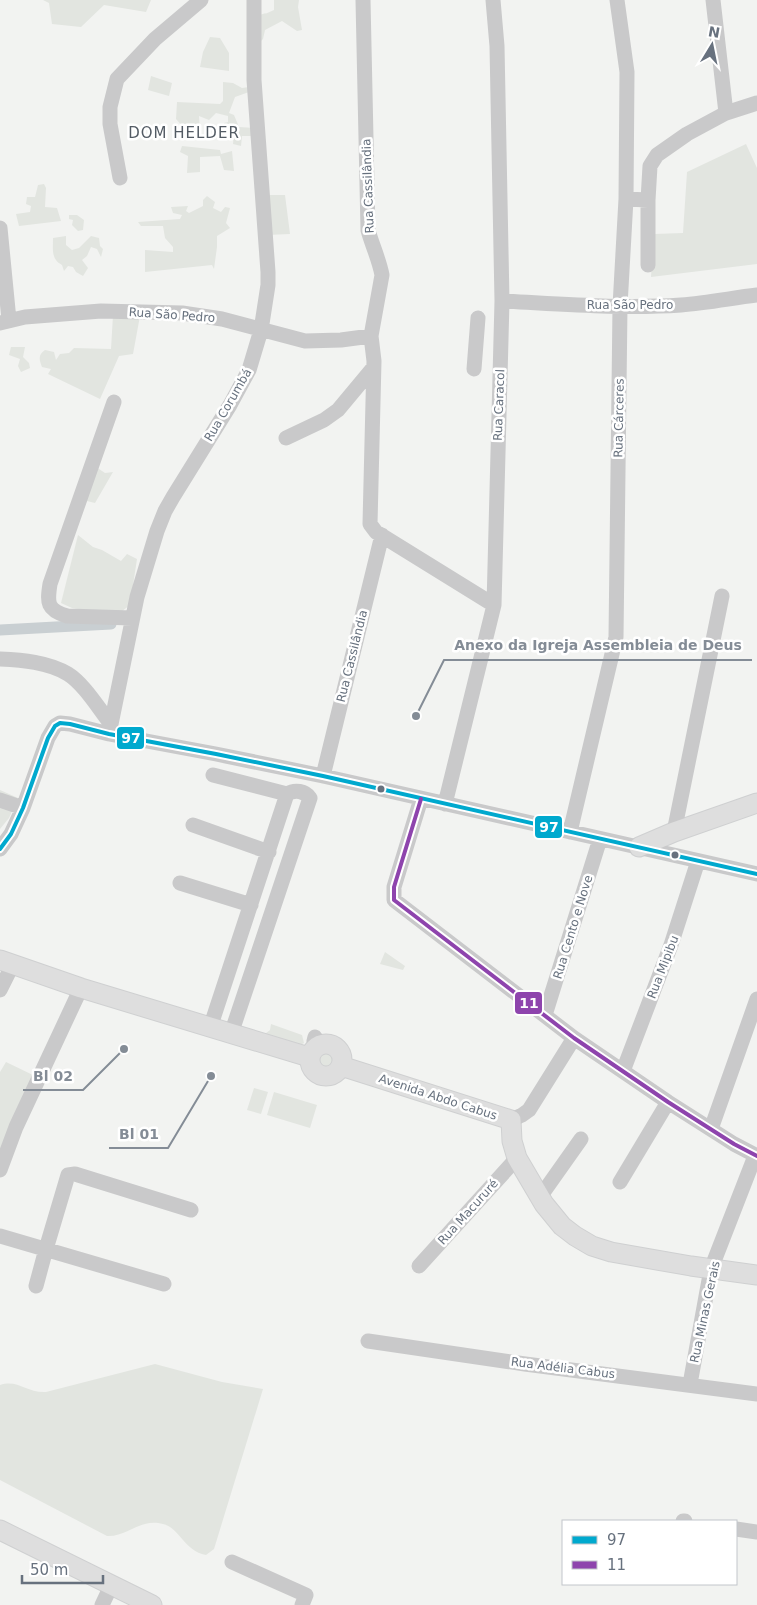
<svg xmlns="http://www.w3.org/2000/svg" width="757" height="1605" font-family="'DejaVu Sans',sans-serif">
<rect width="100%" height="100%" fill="#f2f3f1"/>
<!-- green -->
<path fill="#e2e5e0" d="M 43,0 L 151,0 L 146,12 L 104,5 L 81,27 L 52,24 L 49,3 Z
M 274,0 L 299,0 L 298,7 L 302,30 L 297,31 L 282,21 L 265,30 L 263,39 L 255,47 L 256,16 L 266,13 L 265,14 L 274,10 Z
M 210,37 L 220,38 L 229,53 L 229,71 L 200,67 L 203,52 Z
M 151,76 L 172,83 L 169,96 L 148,90 Z
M 223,82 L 233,83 L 242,88 L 249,87 L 249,92 L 235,97 L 229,113 L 234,115 L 239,127 L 255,128 L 255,136 L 242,136 L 241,146 L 233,144 L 234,132 L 223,129 L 224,123 L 228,122 L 228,116 L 216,113 L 209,120 L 199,116 L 200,133 L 183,127 L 176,119 L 177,102 L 220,104 L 223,101 Z
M 746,144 L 757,168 L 757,264 L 651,277 L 654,234 L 683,233 L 687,172 Z
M 182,146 L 220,150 L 221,154 L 232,151 L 234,171 L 224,170 L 220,156 L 200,157 L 200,172 L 187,173 L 188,156 L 180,152 Z
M 44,184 L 46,188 L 45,207 L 57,208 L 61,221 L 19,226 L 16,214 L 30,212 L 31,206 L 26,204 L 27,197 L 35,197 L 38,185 Z
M 264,195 L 285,195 L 290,234 L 267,235 Z
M 207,196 L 215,202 L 213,208 L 221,212 L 225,207 L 230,208 L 226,223 L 230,228 L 217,236 L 217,247 L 214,269 L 212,265 L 145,272 L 145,250 L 173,252 L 173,247 L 165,238 L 163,226 L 141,226 L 138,222 L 180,219 L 182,215 L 173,213 L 171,207 L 188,206 L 186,211 L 189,213 L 203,206 L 203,200 Z
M 69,215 L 77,215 L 84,220 L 83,230 L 78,231 L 72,225 L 73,220 L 69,219 Z
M 66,236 L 66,245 L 72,250 L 79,248 L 91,236 L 99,238 L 100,246 L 103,249 L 101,257 L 97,249 L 91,247 L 87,256 L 82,260 L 88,268 L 83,276 L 76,272 L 73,267 L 68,266 L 64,271 L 62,265 C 51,259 53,250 53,238 Z
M 113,315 L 140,316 L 133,354 L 119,356 L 100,399 L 48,374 L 51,369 L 42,367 C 39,359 38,355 45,350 L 54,352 L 56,360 L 60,354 L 69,353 L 74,348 L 111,349 Z
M 11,347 L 25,347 L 23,357 L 29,363 L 30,368 L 21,372 L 18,366 L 20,359 L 9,355 Z
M 96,467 L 105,473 L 113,472 L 95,503 L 83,500 Z
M 78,535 L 93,547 L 102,550 L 121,561 L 127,554 L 137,559 L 130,605 L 117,615 L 72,608 L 61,603 Z
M 0,790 L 18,798 L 9,818 L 0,829 Z
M 385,952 L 405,966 L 403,970 L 380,964 Z
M 271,1024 L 302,1035 L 304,1043 L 299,1046 L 261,1037 L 270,1030 Z
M314 1060a12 12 0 1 1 24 0a12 12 0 1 1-24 0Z
M 6,1062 L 35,1076 L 0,1155 L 0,1072 Z
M 254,1088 L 268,1092 L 261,1114 L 247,1110 Z
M 274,1092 L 317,1105 L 310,1128 L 267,1115 Z
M 155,1364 L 222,1382 L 263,1389 L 214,1549 L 206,1555 C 184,1551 180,1528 163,1524 C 139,1518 128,1537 107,1536 L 0,1480 L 0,1385 C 18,1379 26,1393 46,1392 Z"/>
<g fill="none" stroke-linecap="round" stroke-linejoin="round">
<!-- canal -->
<path stroke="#c9cfd2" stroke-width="11" d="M 0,630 L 111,624"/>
<defs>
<path id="major" d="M 639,847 L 674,832 L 757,803
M 0,960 L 81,988 L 309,1057
M310 1060a16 16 0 1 1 32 0a16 16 0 1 1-32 0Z
M 341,1066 L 511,1120 L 512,1141 L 517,1158 L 544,1204 L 562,1226 L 575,1236 L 592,1246 L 611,1252 L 691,1266 L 757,1275
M 0,1530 L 152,1605"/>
</defs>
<!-- major casing -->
<use href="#major" stroke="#cfd0d1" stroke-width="21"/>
<!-- minor -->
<path stroke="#c9c9ca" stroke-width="15" d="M 363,0 L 368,230 C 372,245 379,259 382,275 L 371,336 L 374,361 L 370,524 L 376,532 L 494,605
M 713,0 L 726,113
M 120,178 L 110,124 L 110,107 L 117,79 L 155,39 L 201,0
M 626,199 L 648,200 L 650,166 L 657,155 L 687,134 L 726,113 L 757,103
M 0,228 L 9,320
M 648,265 L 648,200
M 502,301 C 562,304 622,309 681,305 C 707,303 732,298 757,295
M 0,323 L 25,317 L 101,311 L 182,313 L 222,319 L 305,341 L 341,340 L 371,336
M 474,369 L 478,318
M 114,402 L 50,584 C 47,603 47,610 67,616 L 132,618
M 286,438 L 324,420 L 338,410 L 373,368
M 0,659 C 22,660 48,662 68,674 C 84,684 99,709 111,724
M 109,734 L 137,597 L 157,531 L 165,511 L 173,497 L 230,405 L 249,370 L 261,330 L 268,285 L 268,272 L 254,80 L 254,0
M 213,775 L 287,794 C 295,789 305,791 310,798 L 231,1034
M 323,776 L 382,535
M 421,799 L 394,887 L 394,900 L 574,1038 L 668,1102 L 734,1144 L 757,1156
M 0,800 L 23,808
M 445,804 L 494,605 L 502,301 L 497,46 L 493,0
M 193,825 L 269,852
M 570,832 L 616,637 L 620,306 L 626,199 L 627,72 L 617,0
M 674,832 L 722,596
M 0,849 L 11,834 L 23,808 L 48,738 L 55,726 L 60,723 L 70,724 L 109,734 L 216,754 L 323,776 L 757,874
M 180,883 L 251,905
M 0,990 L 13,964
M 545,1015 L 600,839
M 210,1028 L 287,794
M 315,1037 L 314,1041 L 319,1045
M 623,1071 L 671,945 L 698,861
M 511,1120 L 522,1115 L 529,1110 L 574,1038
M 711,1129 L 757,999
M 0,1170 L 16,1127 L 81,988
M 620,1182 L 668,1102
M 540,1197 L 581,1139
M 0,1236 L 164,1284
M 419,1266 L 517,1158
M 36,1286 L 46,1249 L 68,1175 L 75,1174 L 191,1210
M 368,1341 L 525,1364 L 757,1394
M 690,1384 L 711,1269 L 755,1156
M 683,1521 L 685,1521
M 736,1529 L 757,1532
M 232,1562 L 306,1595 L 302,1605
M 102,1605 L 111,1586"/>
<!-- major -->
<use href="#major" stroke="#dedede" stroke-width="19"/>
<defs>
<path id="bus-1" d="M 0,849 L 11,834 L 23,808 L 48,738 L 55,726 L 60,723 L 70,724 L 109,734 L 216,754 L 323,776 L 757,874"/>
<path id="bus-2" d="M 421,799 L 394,887 L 394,900 L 574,1038 L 668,1102 L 734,1144 L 757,1156"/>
</defs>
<!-- bus-1 casing -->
<use href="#bus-1" stroke="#fff" stroke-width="8"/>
<!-- bus-2 casing -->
<use href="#bus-2" stroke="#fff" stroke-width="8"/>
<!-- bus-1 -->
<use href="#bus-1" stroke="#00a9ce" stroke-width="4"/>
<!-- bus-2 -->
<use href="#bus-2" stroke="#8e44ad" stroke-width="4"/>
</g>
<!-- markers -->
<g fill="#67717e" stroke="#fff" stroke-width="2">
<circle cx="381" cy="789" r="4.5"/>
<circle cx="675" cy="855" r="4.5"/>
</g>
<g text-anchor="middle" stroke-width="5" stroke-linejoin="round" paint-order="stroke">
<!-- street labels -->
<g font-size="12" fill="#67717e" stroke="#fff">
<text transform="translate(368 186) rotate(-92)" y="4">Rua Cassilândia</text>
<text x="630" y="309">Rua São Pedro</text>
<text transform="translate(172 315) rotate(4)" y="4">Rua São Pedro</text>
<text transform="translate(228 405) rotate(-60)" y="4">Rua Corumbá</text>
<text transform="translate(499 405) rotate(-88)" y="4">Rua Caracol</text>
<text transform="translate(619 418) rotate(-89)" y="4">Rua Cárceres</text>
<text transform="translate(352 656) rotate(-76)" y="4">Rua Cassilândia</text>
<text transform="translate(573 927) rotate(-73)" y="4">Rua Cento e Nove</text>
<text transform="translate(663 967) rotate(-69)" y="4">Rua Mipibu</text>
<text transform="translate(438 1097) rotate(18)" y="4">Avenida Abdo Cabus</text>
<text transform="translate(468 1212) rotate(-48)" y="4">Rua Macururé</text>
<text transform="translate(705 1312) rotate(-78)" y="4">Rua Minas Gerais</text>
<text transform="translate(563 1368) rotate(7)" y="4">Rua Adélia Cabus</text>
</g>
<!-- quarter labels -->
<g font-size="15" letter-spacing="1" fill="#535b64" stroke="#fff">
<text x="184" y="138">DOM HELDER</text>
</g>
</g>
<!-- callouts -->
<path fill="none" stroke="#848c96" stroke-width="2" d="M416 716L444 660H752M124 1049L83 1090H23M211 1076L168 1148H109"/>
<g fill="#848c96" stroke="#fff" stroke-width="2">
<circle cx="416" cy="716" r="5"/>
<circle cx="124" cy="1049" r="5"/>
<circle cx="211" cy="1076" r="5"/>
</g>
<g font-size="14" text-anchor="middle" font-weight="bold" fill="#848c96" stroke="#fff" stroke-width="5" stroke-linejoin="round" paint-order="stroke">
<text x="598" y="650">Anexo da Igreja Assembleia de Deus</text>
<text x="53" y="1081">Bl 02</text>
<text x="139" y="1139">Bl 01</text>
</g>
<g stroke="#fff" stroke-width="2">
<rect x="116" y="726" width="29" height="24" rx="5" fill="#00a9ce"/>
<rect x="534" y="815" width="29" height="24" rx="5" fill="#00a9ce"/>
<rect x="514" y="991" width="29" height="24" rx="5" fill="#8e44ad"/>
</g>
<g font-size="14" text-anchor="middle" font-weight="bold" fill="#fff">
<text x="131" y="743">97</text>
<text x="549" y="832">97</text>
<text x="529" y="1008">11</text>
</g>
<!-- legend -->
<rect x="562" y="1520" width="175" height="65" fill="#ffffff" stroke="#c2c6cb"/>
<rect x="572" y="1536" width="25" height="8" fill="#00a9ce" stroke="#c2c6cb"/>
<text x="607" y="1545" font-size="15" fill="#67717e">97</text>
<rect x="572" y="1561" width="25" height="8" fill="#8e44ad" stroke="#c2c6cb"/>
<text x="607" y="1570" font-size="15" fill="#67717e">11</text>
<!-- north arrow -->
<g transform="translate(712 45) rotate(10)" stroke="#ffffff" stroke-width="4" paint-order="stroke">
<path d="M0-4L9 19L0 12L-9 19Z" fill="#67717e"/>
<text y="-8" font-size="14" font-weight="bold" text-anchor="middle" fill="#67717e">N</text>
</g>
<!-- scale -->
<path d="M22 1575v8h81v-8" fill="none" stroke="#67717e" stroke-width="2.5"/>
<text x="30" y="1575" font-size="15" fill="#67717e" stroke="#ffffff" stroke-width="4" paint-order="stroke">50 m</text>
</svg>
